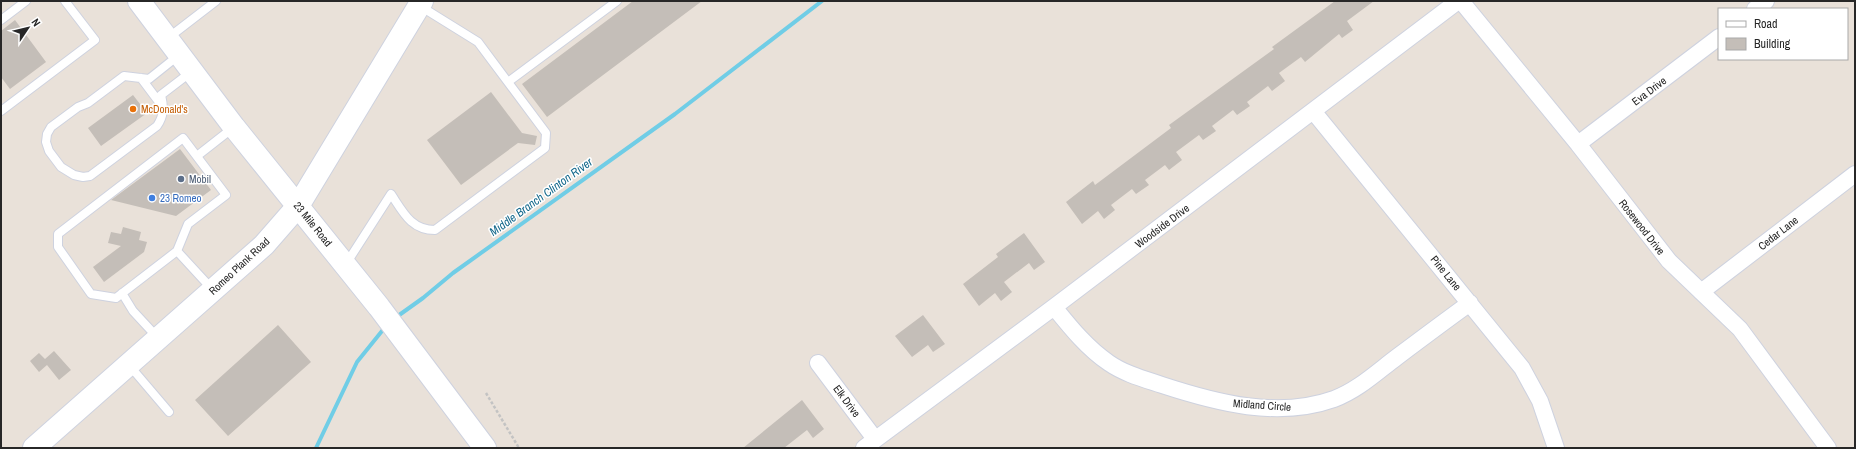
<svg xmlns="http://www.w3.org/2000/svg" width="1856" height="449" font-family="'Archivo Narrow',sans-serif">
<rect width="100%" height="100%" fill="#e9e1d9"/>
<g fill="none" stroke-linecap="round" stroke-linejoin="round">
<!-- stream -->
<path stroke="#70cde6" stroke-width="4" d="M 395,318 L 423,298 L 453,273 L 675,114 L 822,1
M 316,448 L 357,362 L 386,326"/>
</g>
<!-- building -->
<path fill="#c4beb8" d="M 633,1 L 702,1 L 547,117 L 522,84 Z
M 1335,1 L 1374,1 L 1347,21 L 1353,30 L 1342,38 L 1339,34 L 1305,62 L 1301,57 L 1279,73 L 1285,81 L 1272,91 L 1268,86 L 1247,102 L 1250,106 L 1237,115 L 1233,110 L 1212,126 L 1216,131 L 1203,140 L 1199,135 L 1176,152 L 1182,160 L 1169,170 L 1165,165 L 1145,180 L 1149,185 L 1136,194 L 1132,189 L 1111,205 L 1115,210 L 1104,219 L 1098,211 L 1082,224 L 1066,202 L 1093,181 L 1095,185 L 1171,128 L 1169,125 L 1274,49 L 1272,47 Z
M 15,20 L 46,62 L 10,89 L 1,77 L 1,31 Z
M 491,92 L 522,133 L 537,136 L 535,145 L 518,143 L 461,185 L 427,140 Z
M 133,95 L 147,113 L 101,146 L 88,128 Z
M 180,149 L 211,190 L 176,216 L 111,200 Z
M 123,227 L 141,232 L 139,240 L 147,242 L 144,252 L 104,282 L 93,267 L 121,246 L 108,243 L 111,232 L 121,234 Z
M 1024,233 L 1045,262 L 1034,270 L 1029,263 L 1004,282 L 1012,292 L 1001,301 L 995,293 L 979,306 L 963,284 L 998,257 L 996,254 Z
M 923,315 L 945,344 L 933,352 L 928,345 L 912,357 L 895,336 Z
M 278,325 L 311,362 L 228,436 L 195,400 Z
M 54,351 L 71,370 L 59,380 L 47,365 L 39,372 L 30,361 L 39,353 L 45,359 Z
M 802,400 L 824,429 L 813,438 L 807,430 L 784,448 L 743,448 Z"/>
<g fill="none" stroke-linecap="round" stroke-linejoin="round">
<defs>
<path id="service" d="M 1,20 L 26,1
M 168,38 L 216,1
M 179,55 L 149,79 L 124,76 L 88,103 L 78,107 L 51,127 L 47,134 L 46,142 L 49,151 L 61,167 L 74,175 L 83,177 L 90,176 L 157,126 C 164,116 164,107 161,95 L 191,72
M 141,78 L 162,106
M 508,82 L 617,1
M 1,111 L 95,40 L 65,1
M 183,138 L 226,195 L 188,224 L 177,251 L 116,298 L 91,294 L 58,247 L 58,234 Z
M 197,156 L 234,127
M 177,251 L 212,289
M 346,264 L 391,194 C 403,212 411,230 435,230 L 545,148 L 546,133 L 478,42 L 420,6
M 122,293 L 133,311 L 158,338
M 129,365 L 169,412"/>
<path id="minor" d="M 1461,1 L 1578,144 L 1669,261 L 1740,329 L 1828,448
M 1755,9 L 1766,1
M 1313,111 L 1522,368 L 1540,401 L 1556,448
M 1578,144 L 1719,37
M 1701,292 L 1855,174
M 1054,307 C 1071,328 1087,348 1109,363 C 1125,374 1144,379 1162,385 C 1217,403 1278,419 1334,399 C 1358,390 1377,372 1397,357 C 1421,339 1445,321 1470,303
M 818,363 L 875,439
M 864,448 L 1054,307 L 1458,1"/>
<path id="secondary" d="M 139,1 L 234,127 L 379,307 L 485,448
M 34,448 L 264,245 L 298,206 L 422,1"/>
</defs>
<!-- service casing -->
<use href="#service" stroke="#ced2df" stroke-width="10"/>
<!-- minor casing -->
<use href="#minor" stroke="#ced2df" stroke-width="18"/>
<!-- secondary casing -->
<use href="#secondary" stroke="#ced2df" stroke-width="24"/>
<!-- path -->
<path stroke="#c3c3c3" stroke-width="2.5" stroke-dasharray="3 2" stroke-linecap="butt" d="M 486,393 L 519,448"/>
<!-- service -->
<use href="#service" stroke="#fff" stroke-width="8"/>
<!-- minor -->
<use href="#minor" stroke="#fff" stroke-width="16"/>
<!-- secondary -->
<use href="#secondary" stroke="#fff" stroke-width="22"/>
</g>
<!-- markers -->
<circle fill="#e8710a" stroke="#fff" stroke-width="1.5" cx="133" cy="109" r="4"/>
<circle fill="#5c6f8a" stroke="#fff" stroke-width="1.5" cx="181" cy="179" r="4"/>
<circle fill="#3f7fe0" stroke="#fff" stroke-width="1.5" cx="152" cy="198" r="4"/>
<g text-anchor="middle" stroke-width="3" stroke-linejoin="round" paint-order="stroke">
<!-- street labels -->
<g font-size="11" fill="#272727" stroke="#fff">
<text transform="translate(1649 91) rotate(-37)" y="4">Eva Drive</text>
<text transform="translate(313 224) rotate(51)" y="4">23 Mile Road</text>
<text transform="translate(1162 226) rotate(-37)" y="4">Woodside Drive</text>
<text transform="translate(1642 227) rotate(52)" y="4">Rosewood Drive</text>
<text transform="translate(1778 233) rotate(-38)" y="4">Cedar Lane</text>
<text transform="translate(239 266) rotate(-43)" y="4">Romeo Plank Road</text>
<text transform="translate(1446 273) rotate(51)" y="4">Pine Lane</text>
<text transform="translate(847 401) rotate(53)" y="4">Elk Drive</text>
<text transform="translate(1262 405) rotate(4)" y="4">Midland Circle</text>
</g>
<!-- food labels -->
<g font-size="11" fill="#c56008" stroke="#fff" text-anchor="start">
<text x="141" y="113">McDonald's</text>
</g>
<!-- service labels -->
<g font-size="11" fill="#4e5e75" stroke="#fff" text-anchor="start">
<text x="189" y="183">Mobil</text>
</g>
<!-- shop labels -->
<g font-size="11" fill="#366cbe" stroke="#fff" text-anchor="start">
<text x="160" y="202">23 Romeo</text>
</g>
<!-- water labels -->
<g font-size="12" font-style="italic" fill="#15698c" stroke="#fff">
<text transform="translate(541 197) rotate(-36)" y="4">Middle Branch Clinton River</text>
</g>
</g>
<!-- border -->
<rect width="1856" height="449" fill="none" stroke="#272727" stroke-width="4"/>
<!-- legend -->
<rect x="1718" y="8" width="130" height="52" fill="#ffffff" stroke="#a9a9a9"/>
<rect x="1726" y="21" width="20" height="6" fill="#ffffff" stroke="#a9a9a9"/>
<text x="1754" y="28" font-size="12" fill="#272727">Road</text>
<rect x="1726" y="38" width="20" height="12" fill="#c4beb8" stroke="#a9a9a9"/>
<text x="1754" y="48" font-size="12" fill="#272727">Building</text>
<!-- north arrow -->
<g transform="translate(28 28) rotate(55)" stroke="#ffffff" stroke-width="3" paint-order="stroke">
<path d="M0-3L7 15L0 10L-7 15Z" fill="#272727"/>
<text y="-6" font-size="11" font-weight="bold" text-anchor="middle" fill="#272727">N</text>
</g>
</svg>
